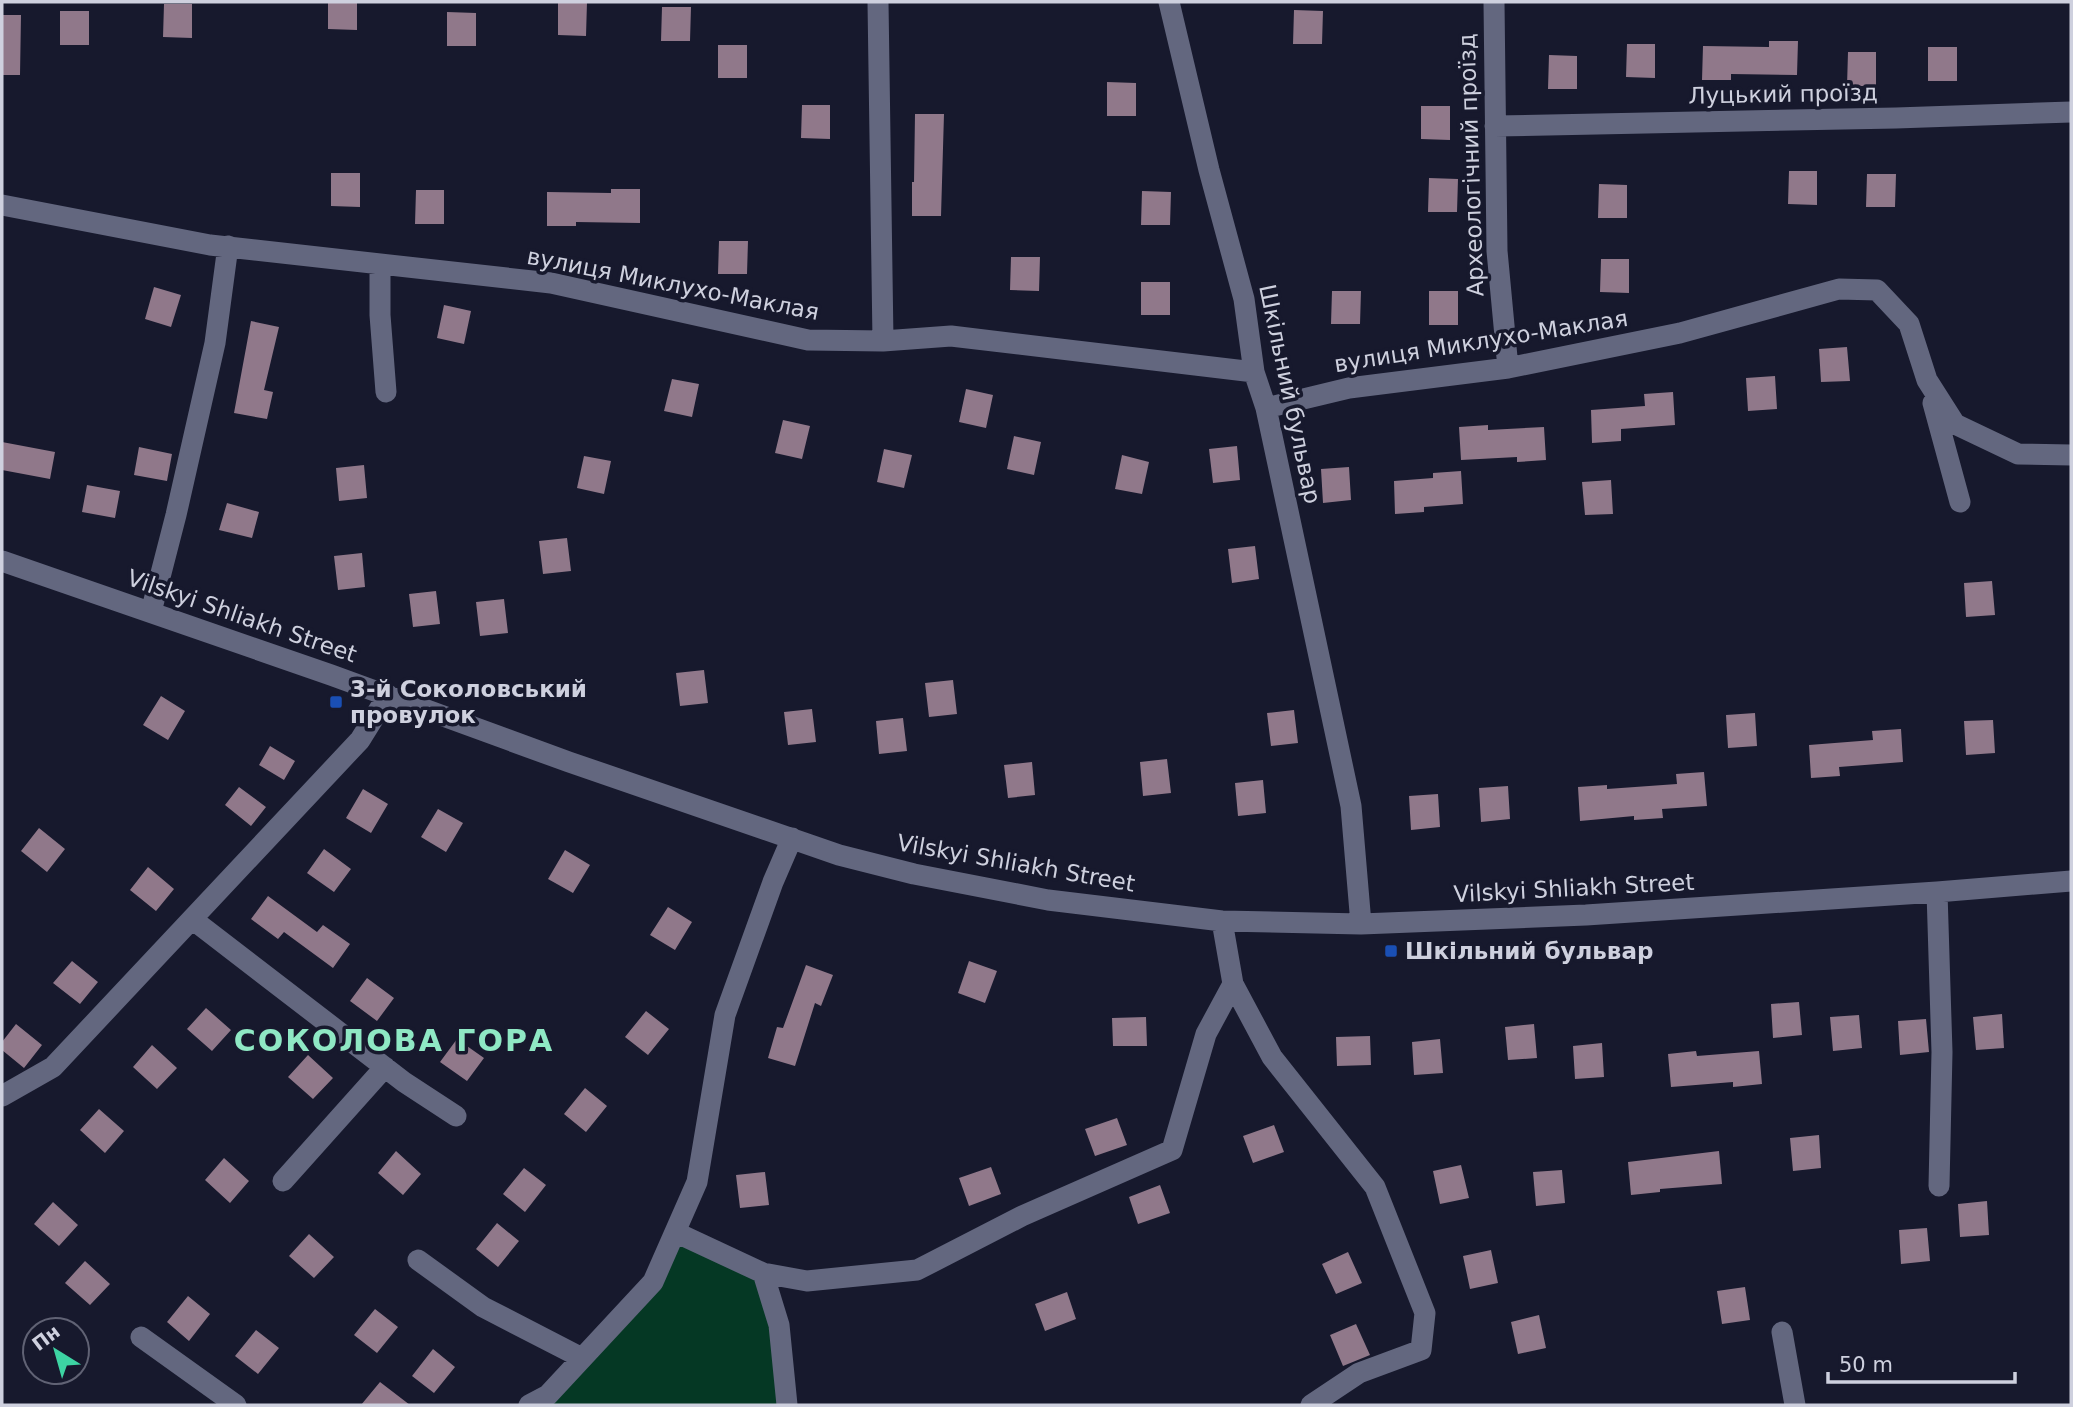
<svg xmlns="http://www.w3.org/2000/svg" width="2073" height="1407" font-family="'DejaVu Sans',sans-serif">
<rect width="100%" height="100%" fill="#17192d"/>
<!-- green -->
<path fill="#053824" d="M 675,1232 L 763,1273 L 787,1405 L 529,1405 L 653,1282 Z"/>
<!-- building -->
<path fill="#90788a" d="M 328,2 L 357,2 L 357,30 L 328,29 Z
M 558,2 L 587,2 L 586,36 L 558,35 Z
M 164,4 L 192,4 L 192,38 L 163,37 Z
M 662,7 L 691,7 L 690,41 L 661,41 Z
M 1294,10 L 1323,11 L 1322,44 L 1293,44 Z
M 60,11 L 89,11 L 89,45 L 60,45 Z
M 447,12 L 476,13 L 476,46 L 447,46 Z
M 2,15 L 21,15 L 20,75 L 2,75 Z
M 1769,41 L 1798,41 L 1797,75 L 1731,74 L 1731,80 L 1702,80 L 1703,46 L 1769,47 Z
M 1627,44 L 1655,44 L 1655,78 L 1626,77 Z
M 718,45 L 747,45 L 747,78 L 718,78 Z
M 1928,47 L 1957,47 L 1957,81 L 1928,81 Z
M 1848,52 L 1876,52 L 1876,86 L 1847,86 Z
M 1549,55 L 1577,56 L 1577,89 L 1548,89 Z
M 1107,82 L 1136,83 L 1136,116 L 1107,116 Z
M 802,105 L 830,105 L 830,139 L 801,138 Z
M 1421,106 L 1450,106 L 1450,140 L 1421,139 Z
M 915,114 L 944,114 L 941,216 L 912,216 L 912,182 L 914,182 Z
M 1789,171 L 1817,171 L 1817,205 L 1788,204 Z
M 331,173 L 360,173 L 360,207 L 331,206 Z
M 1867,174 L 1896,174 L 1895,207 L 1866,207 Z
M 1429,178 L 1458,179 L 1457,212 L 1428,212 Z
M 1599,184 L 1627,185 L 1627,218 L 1598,218 Z
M 611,189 L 640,189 L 640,223 L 576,222 L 576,226 L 547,226 L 547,192 L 611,193 Z
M 416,190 L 444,190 L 444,224 L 415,224 Z
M 1142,191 L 1171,192 L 1170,225 L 1141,225 Z
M 719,241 L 748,241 L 747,274 L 718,274 Z
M 1011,257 L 1040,257 L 1039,291 L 1010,290 Z
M 1601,259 L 1629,259 L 1629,293 L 1600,292 Z
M 1141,282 L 1170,282 L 1170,315 L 1141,315 Z
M 154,287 L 181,295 L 171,327 L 145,319 Z
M 1332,291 L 1361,291 L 1360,324 L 1331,324 Z
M 1429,291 L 1458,291 L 1458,325 L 1429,325 Z
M 444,305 L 471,311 L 464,344 L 437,338 Z
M 251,321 L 279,327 L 264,390 L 273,392 L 267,419 L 234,413 Z
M 1847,347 L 1850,381 L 1821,382 L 1819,349 Z
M 1775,376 L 1777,409 L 1748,411 L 1746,378 Z
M 672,379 L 699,384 L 692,417 L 664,411 Z
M 966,389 L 993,395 L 986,428 L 959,422 Z
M 1673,392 L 1675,425 L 1621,429 L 1621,441 L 1592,443 L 1591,410 L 1645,406 L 1644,394 Z
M 783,420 L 810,426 L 802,459 L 775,453 Z
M 1488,425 L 1488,430 L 1544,427 L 1546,460 L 1517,462 L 1517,457 L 1461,460 L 1459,427 Z
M 1014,436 L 1041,442 L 1034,475 L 1007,469 Z
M 2,442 L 55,452 L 50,479 L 2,470 Z
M 1237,446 L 1240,480 L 1213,483 L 1209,449 Z
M 139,447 L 172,454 L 167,481 L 134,475 Z
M 884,449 L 912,455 L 904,488 L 877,482 Z
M 1122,455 L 1149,462 L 1142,494 L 1115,489 Z
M 584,456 L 611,461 L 604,494 L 577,488 Z
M 364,465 L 367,498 L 339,501 L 336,468 Z
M 1349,467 L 1351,500 L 1323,503 L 1321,469 Z
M 1461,471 L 1463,504 L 1424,507 L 1424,512 L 1395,514 L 1394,481 L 1433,478 L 1433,473 Z
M 1611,480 L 1613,514 L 1585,515 L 1582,482 Z
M 87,485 L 120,491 L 115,518 L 82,512 Z
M 227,503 L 259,512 L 252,538 L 219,530 Z
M 567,538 L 571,571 L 543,574 L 539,541 Z
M 1255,546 L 1259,579 L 1232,583 L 1228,549 Z
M 362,553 L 365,587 L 338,590 L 334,556 Z
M 1992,581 L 1995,615 L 1966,617 L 1964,583 Z
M 436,591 L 440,624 L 413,627 L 409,594 Z
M 504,599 L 508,633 L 480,636 L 476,602 Z
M 704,670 L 708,703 L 680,706 L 676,673 Z
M 953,680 L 957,714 L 929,717 L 925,683 Z
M 161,696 L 185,711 L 168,740 L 143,725 Z
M 812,709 L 816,742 L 788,745 L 784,712 Z
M 1294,710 L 1298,743 L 1271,746 L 1267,713 Z
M 1755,713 L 1757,746 L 1728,748 L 1726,715 Z
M 903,718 L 907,751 L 879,754 L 876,721 Z
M 1993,720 L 1995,753 L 1966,755 L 1964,721 Z
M 1901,729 L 1903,762 L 1839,767 L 1840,776 L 1811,778 L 1809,745 L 1873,740 L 1872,731 Z
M 270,746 L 295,761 L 284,780 L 259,765 Z
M 1167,759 L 1171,793 L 1143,796 L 1140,762 Z
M 1032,762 L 1035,795 L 1008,798 L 1004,765 Z
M 1704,772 L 1707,806 L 1662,809 L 1663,818 L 1634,820 L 1634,816 L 1580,821 L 1578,787 L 1607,785 L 1607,789 L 1677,784 L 1676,774 Z
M 1263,780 L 1266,813 L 1238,816 L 1235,783 Z
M 1508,786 L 1510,819 L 1481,822 L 1479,788 Z
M 239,787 L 266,807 L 251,826 L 225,805 Z
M 363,789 L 388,804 L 371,833 L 346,818 Z
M 1438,794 L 1440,827 L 1411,830 L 1409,796 Z
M 438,809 L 463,823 L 446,852 L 421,837 Z
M 39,828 L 65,849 L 47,872 L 21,851 Z
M 324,849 L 351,869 L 334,892 L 307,873 Z
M 565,850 L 590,865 L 573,893 L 548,879 Z
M 148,867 L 174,889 L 156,911 L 130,890 Z
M 268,896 L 317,932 L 323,925 L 350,944 L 333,968 L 284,932 L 278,939 L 251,919 Z
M 668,907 L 692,922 L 675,950 L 650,935 Z
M 72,961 L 98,982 L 80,1004 L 53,983 Z
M 969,961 L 997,971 L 985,1003 L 958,993 Z
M 806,965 L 833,975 L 821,1006 L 815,1003 L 795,1066 L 768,1058 L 777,1027 L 783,1028 Z
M 367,978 L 394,998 L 377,1021 L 350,1001 Z
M 1799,1002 L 1802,1035 L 1773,1038 L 1771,1004 Z
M 206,1008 L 231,1030 L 212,1051 L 187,1029 Z
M 646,1011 L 669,1029 L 648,1055 L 625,1037 Z
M 2002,1014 L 2004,1048 L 1976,1050 L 1973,1017 Z
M 1859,1015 L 1862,1048 L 1833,1051 L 1830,1017 Z
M 1146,1017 L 1147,1046 L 1113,1046 L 1112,1018 Z
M 1926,1019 L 1929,1052 L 1900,1055 L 1898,1021 Z
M 16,1024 L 42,1045 L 24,1068 L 2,1050 L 2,1042 Z
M 1534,1024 L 1537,1058 L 1508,1060 L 1505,1027 Z
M 1370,1036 L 1371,1065 L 1337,1066 L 1336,1037 Z
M 457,1039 L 484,1058 L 467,1081 L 440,1062 Z
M 1440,1039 L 1443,1073 L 1414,1075 L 1412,1042 Z
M 1602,1043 L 1604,1077 L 1575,1079 L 1573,1046 Z
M 152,1045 L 177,1068 L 157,1089 L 133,1067 Z
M 1696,1051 L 1697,1056 L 1759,1051 L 1762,1084 L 1733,1087 L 1733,1082 L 1671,1087 L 1668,1054 Z
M 308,1055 L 333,1078 L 313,1099 L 288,1077 Z
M 585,1088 L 607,1106 L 586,1132 L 564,1114 Z
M 99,1109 L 124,1131 L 105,1153 L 80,1130 Z
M 1117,1118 L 1127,1145 L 1095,1156 L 1085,1129 Z
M 1274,1125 L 1284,1152 L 1253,1163 L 1243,1136 Z
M 1819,1135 L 1821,1168 L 1793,1171 L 1790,1138 Z
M 396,1151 L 421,1174 L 403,1195 L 378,1173 Z
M 1719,1151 L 1722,1184 L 1660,1189 L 1660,1192 L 1631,1195 L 1628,1162 Z
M 224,1158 L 249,1181 L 230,1203 L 205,1180 Z
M 1461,1165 L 1469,1198 L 1440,1204 L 1433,1171 Z
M 991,1167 L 1001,1194 L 969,1206 L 959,1178 Z
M 524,1168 L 546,1185 L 525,1212 L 503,1194 Z
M 1562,1170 L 1565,1203 L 1536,1206 L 1533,1172 Z
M 765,1172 L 769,1205 L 740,1208 L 736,1175 Z
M 1160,1185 L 1170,1213 L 1138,1224 L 1129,1197 Z
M 1987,1201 L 1989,1235 L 1960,1237 L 1958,1204 Z
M 53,1202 L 78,1225 L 59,1246 L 34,1224 Z
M 497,1223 L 519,1241 L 498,1267 L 476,1249 Z
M 1927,1228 L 1930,1261 L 1901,1264 L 1899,1230 Z
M 309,1234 L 334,1257 L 314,1278 L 289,1256 Z
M 1491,1250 L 1498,1283 L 1470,1289 L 1463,1256 Z
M 1348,1252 L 1362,1283 L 1336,1294 L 1322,1264 Z
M 85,1261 L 110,1284 L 90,1305 L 65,1283 Z
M 1745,1287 L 1750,1320 L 1722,1324 L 1717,1291 Z
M 1067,1292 L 1076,1319 L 1045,1331 L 1035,1304 Z
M 188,1296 L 210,1314 L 189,1341 L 167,1322 Z
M 375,1309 L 398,1327 L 377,1353 L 354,1335 Z
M 1539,1315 L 1546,1348 L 1518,1354 L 1511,1322 Z
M 1356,1324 L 1370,1355 L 1343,1366 L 1330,1335 Z
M 256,1330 L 279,1348 L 258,1374 L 235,1356 Z
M 433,1349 L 455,1367 L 434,1393 L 412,1376 Z
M 380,1382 L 410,1405 L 361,1405 Z"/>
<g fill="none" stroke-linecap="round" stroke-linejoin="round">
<!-- minor -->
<path stroke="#63677f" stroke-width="21" d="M 878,2 L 883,341
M 1169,2 L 1209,170 L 1244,299 L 1254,372 L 1266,408 L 1351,806 L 1361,924
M 1494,2 L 1497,251 L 1508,368
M 1495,126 L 1896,118 L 2071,112
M 2,205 L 210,245 L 551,283 L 808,340 L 883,341 L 951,336 L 1254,372
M 380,264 L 380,315 L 386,392
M 1933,403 L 1960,502
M 1266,408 L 1349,388 L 1508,368 L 1680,333 L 1839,289 L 1877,290 L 1909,324 L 1927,380 L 1955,424 L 2018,454 L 2071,455
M 2,561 L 331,675 L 569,762 L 839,855 L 914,874 L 1048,900 L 1222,921 L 1361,924 L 1586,915 L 1937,892 L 2071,881
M 151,612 L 176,515 L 215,343 L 228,246
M 1937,892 L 1942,1052 L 1939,1186
M 192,919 L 404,1082 L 456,1116
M 1222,921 L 1233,984 L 1272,1057 L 1375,1187 L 1425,1313 L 1421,1350 L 1359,1373 L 1311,1405
M 2,1096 L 53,1067 L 360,740 L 388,695
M 283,1181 L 385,1067
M 675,1232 L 763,1273 L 779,1325 L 787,1405
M 418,1260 L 483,1307 L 582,1358
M 763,1273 L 807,1281 L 917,1270 L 1022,1216 L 1172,1150 L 1206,1034 L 1233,984
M 1782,1332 L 1795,1405
M 141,1337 L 236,1405
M 529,1405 L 548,1395 L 653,1282 L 697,1182 L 725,1015 L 773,882 L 792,838"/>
</g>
<!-- markers -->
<g fill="#1a4fb4" stroke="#17192d" stroke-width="2.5">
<rect x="329" y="695" width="14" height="14" rx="3.5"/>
<rect x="1384" y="944" width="14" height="14" rx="3.5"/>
</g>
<g text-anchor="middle" stroke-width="7" stroke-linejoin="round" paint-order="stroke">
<!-- street labels -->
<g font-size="23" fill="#ced0de" stroke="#17192d">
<text transform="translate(1783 94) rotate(-1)" y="8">Луцький проїзд</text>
<text transform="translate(1471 165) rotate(-92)" y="8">Археологічний проїзд</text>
<text transform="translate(673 284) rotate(11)" y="8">вулиця Миклухо-Маклая</text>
<text transform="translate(1481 341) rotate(-9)" y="8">вулиця Миклухо-Маклая</text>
<text transform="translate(1290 394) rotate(78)" y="8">Шкільний бульвар</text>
<text transform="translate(242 616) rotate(19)" y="8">Vilskyi Shliakh Street</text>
<text transform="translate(1016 863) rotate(10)" y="8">Vilskyi Shliakh Street</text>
<text transform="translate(1574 888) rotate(-3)" y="8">Vilskyi Shliakh Street</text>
</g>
<!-- poi labels -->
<g font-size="23" font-weight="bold" fill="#ced0de" stroke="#17192d" text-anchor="start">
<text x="350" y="697">3-й Соколовський<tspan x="350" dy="26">провулок</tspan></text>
<text x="1405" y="959">Шкільний бульвар</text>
</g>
<!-- district labels -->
<g font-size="30" font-weight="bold" letter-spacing="2" fill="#8fe8c4" stroke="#17192d">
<text x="394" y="1051">СОКОЛОВА ГОРА</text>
</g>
</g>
<!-- border -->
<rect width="2073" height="1407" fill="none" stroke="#ced0de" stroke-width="7"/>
<!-- north arrow -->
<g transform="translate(56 1351) rotate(323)"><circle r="33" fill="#17192d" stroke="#606274" stroke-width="2"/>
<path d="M0-5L12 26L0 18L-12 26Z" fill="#3dd4a3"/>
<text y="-10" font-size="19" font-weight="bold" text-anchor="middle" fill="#ced0de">Пн</text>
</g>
<!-- scale -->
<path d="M1828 1372v10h187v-10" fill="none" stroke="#ced0de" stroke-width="3.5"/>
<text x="1839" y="1372" font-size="21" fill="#ced0de" stroke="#17192d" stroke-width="5" paint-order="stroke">50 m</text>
</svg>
